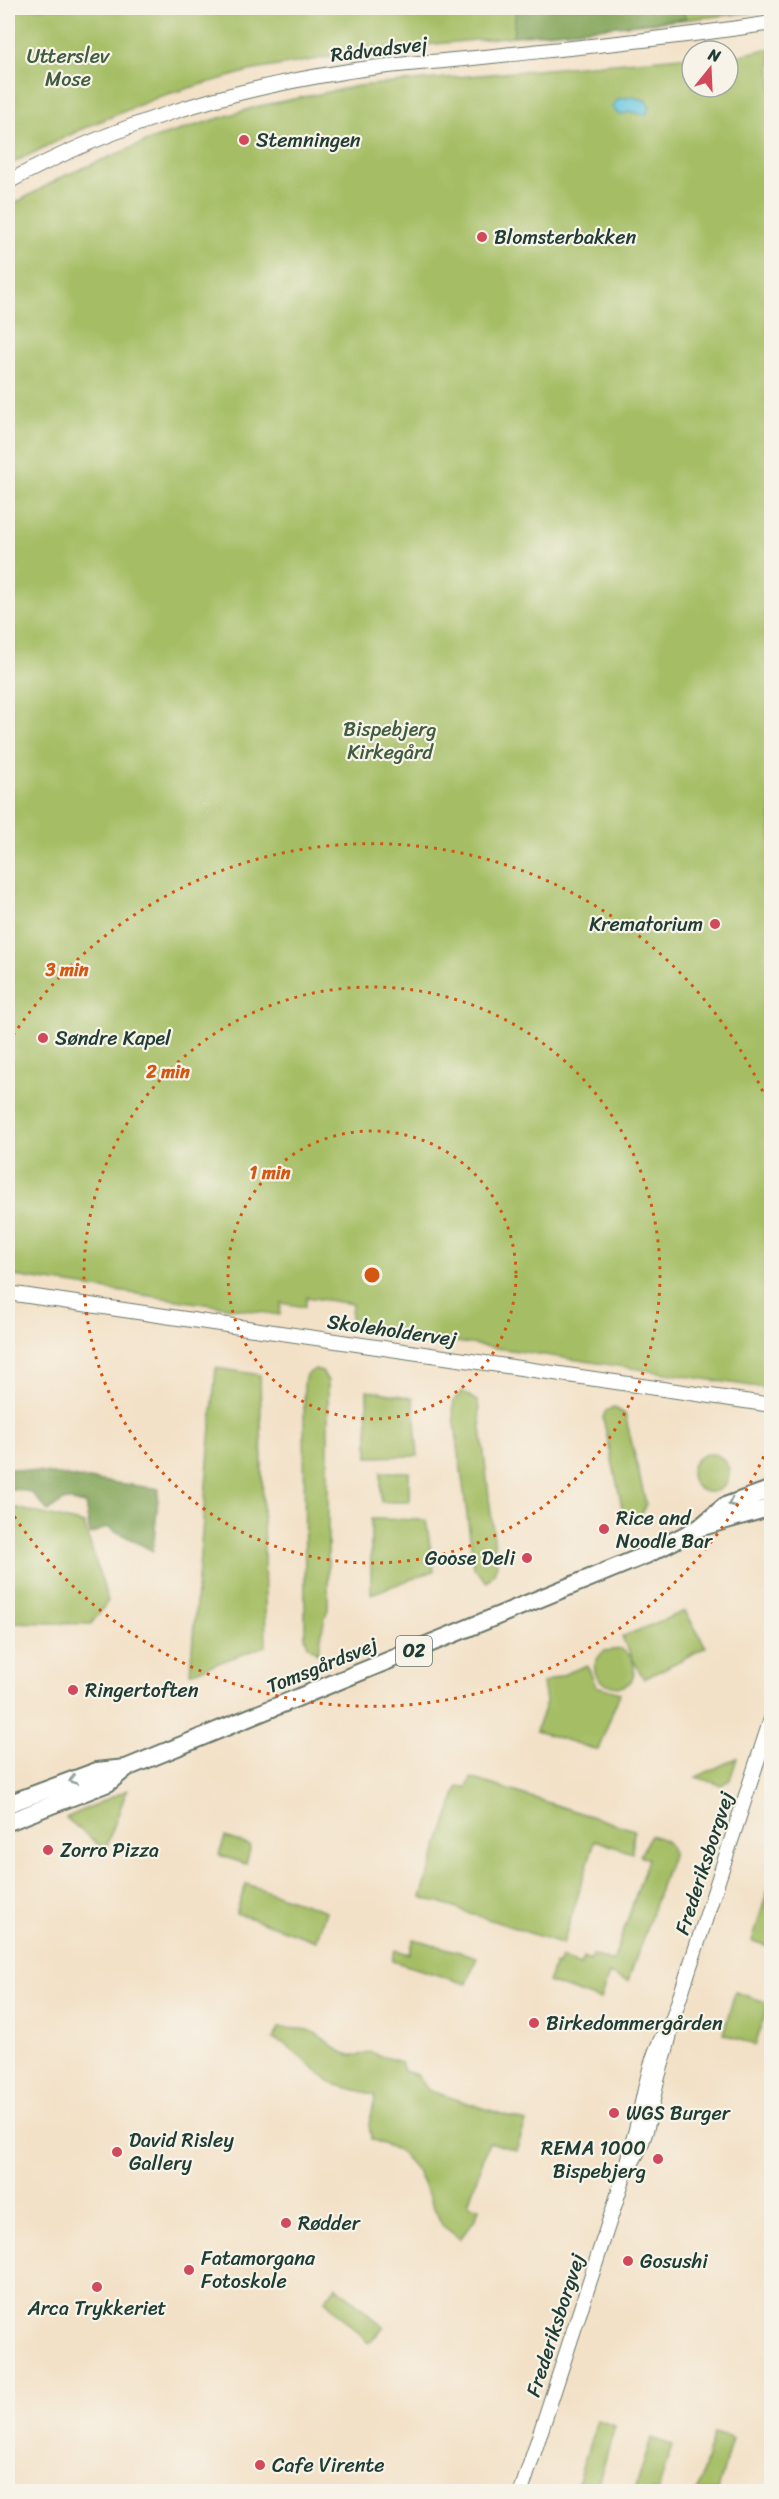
<svg xmlns="http://www.w3.org/2000/svg" width="779" height="2499" font-family="Sriracha,sans-serif">
<rect width="100%" height="100%" fill="#f7f3e8"/>
<filter id="ink" filterUnits="userSpaceOnUse"><feTurbulence type="fractalNoise" baseFrequency=".0167" numOctaves="2"/><feDisplacementMap in="SourceGraphic" scale="12" xChannelSelector="R" yChannelSelector="G"/><feConvolveMatrix kernelMatrix="1 2 1 2 8 2 1 2 1" color-interpolation-filters="sRGB"/></filter>
<filter id="wash" filterUnits="userSpaceOnUse"><feTurbulence type="fractalNoise" baseFrequency=".008" numOctaves="4" result="noise"/><feDisplacementMap in="SourceGraphic" scale="24" xChannelSelector="R" yChannelSelector="G"/><feGaussianBlur stdDeviation="1.35" result="paint"/><feColorMatrix in="noise" values="0 0 0 0 0 0 0 0 0 0 0 0 0 0 0 0 0 1.4 0 .05"/><feComposite in="paint" operator="in"/></filter>
<g filter="url(#wash)">
<rect width="100%" height="100%" fill="#f3e1c7"/>
<!-- green -->
<path fill="#a5be65" stroke="#627e4c" stroke-width="1.5" d="M 8,8 L 771,8 L 771,9 L 750,13 L 363,51 L 249,71 L 161,96 L 84,128 L 8,165 Z
M 771,48 L 771,1389 L 350,1326 L 352,1304 L 307,1297 L 305,1307 L 281,1303 L 280,1315 L 8,1275 L 8,207 L 64,176 L 155,138 L 259,106 L 358,86 L 692,56 L 692,87 L 728,87 L 728,58 Z
M 216,1368 L 260,1375 L 266,1646 L 190,1673 Z
M 315,1369 L 322,1371 L 328,1381 L 328,1609 C 321,1625 323,1637 317,1653 L 308,1645 L 305,1637 L 304,1382 L 306,1375 Z
M 367,1390 L 413,1398 L 418,1456 L 368,1457 Z
M 462,1391 L 478,1402 L 497,1565 L 494,1573 L 487,1582 L 474,1568 L 453,1409 L 454,1400 Z
M 613,1407 L 625,1414 L 646,1504 L 643,1512 L 636,1520 L 628,1518 L 623,1512 L 603,1418 L 605,1412 Z
M691 1473a19 19 0 1 1 38 0a19 19 0 1 1-38 0Z
M 381,1472 L 409,1472 L 409,1502 L 381,1502 Z
M 8,1506 L 84,1524 L 108,1601 L 91,1624 L 8,1622 Z
M 371,1519 L 426,1520 L 434,1571 L 371,1594 Z
M 685,1611 L 706,1647 L 644,1679 L 632,1658 C 648,1708 568,1684 604,1651 L 621,1649 L 632,1657 L 622,1637 Z
M 587,1665 L 596,1686 L 620,1693 L 598,1750 L 536,1731 L 546,1702 L 543,1683 Z
M 737,1758 L 730,1780 L 721,1785 L 696,1777 Z
M 471,1778 L 634,1830 L 632,1853 L 595,1840 L 563,1944 L 421,1897 L 458,1787 L 467,1787 Z
M 127,1790 L 105,1850 L 66,1818 Z
M 651,1835 C 663,1839 672,1841 672,1855 L 628,1981 L 609,1974 L 600,2000 L 548,1982 L 555,1964 L 558,1965 L 561,1957 L 580,1966 L 583,1958 L 590,1961 L 592,1955 L 613,1962 L 648,1859 L 640,1855 Z
M 225,1837 L 251,1846 L 246,1864 L 219,1855 Z
M 246,1884 L 326,1911 L 316,1941 L 236,1913 Z
M 768,1890 L 771,1891 L 771,1947 L 752,1941 Z
M 414,1939 L 477,1957 L 467,1984 L 392,1961 L 395,1950 L 409,1954 Z
M 735,1992 L 769,2003 L 755,2045 L 723,2034 Z
M 279,2028 C 288,2029 299,2028 308,2030 C 328,2035 340,2065 369,2052 L 401,2062 L 404,2071 L 417,2075 L 428,2090 L 526,2122 L 516,2150 L 489,2142 L 468,2204 L 479,2208 L 476,2218 L 460,2239 L 442,2225 L 417,2171 L 398,2150 L 371,2139 L 369,2124 L 376,2095 L 333,2084 L 283,2043 L 273,2039 Z
M 336,2286 L 384,2327 L 369,2343 L 325,2300 Z
M 597,2420 L 615,2426 L 596,2491 L 575,2490 Z
M 714,2433 L 732,2438 L 718,2491 L 697,2491 Z
M 651,2438 L 672,2445 L 658,2491 L 635,2491 Z"/>
<!-- forest -->
<path fill="#84a55a" stroke="#527147" stroke-width="1.5" d="M 516,8 L 682,8 L 686,19 L 513,36 Z
M 8,1468 L 159,1489 L 153,1551 L 108,1527 L 90,1534 L 85,1504 L 65,1500 L 48,1511 L 31,1492 L 8,1488 Z"/>
<!-- water -->
<path fill="#64c6e2" stroke="#42828b" stroke-width="1.5" d="M 632,97 L 645,100 L 650,106 L 646,115 L 630,112 L 619,115 L 612,107 L 618,99 Z"/>
</g>
<g filter="url(#ink)">
<g fill="none" stroke-linecap="round" stroke-linejoin="round">
<defs>
<path id="minor" d="M 8,182 C 110,126 227,90 343,72 C 383,65 424,63 465,59 C 567,48 670,39 772,23
M 8,1293 L 772,1405
M 630,2165 C 647,2141 650,2113 656,2085 C 661,2063 670,2043 672,2021 L 772,1716
M 521,2492 L 626,2170 C 628,2151 636,2135 639,2116 C 647,2082 651,2050 672,2021"/>
<path id="major" d="M 702,1527 L 772,1507
M 8,1804 L 97,1771 L 126,1768 L 646,1555 L 699,1528 L 725,1506 L 772,1489
M 8,1822 L 108,1783 L 125,1769"/>
</defs>
<!-- minor casing -->
<use href="#minor" stroke="#697667" stroke-width="16"/>
<!-- major casing -->
<use href="#major" stroke="#697667" stroke-width="20"/>
<!-- minor -->
<use href="#minor" stroke="#fff" stroke-width="14"/>
<!-- major -->
<use href="#major" stroke="#fff" stroke-width="16"/>
</g>
<!-- one-way arrows -->
<defs><path id="oneway-chevron" d="M-2-3.5L2.5 0L-2 3.5" fill="none" stroke-width="1.6" stroke-linecap="round" stroke-linejoin="round" transform="scale(1.5)"/></defs>
<g stroke="#8f9e9a">
<use href="#oneway-chevron" transform="translate(732 1503) rotate(154)"/>
<use href="#oneway-chevron" transform="translate(73 1780) rotate(160)"/>
</g>
</g>
<!-- distance rings -->
<g fill="none" stroke="#d45610" stroke-width="3" stroke-dasharray="3 6">
<circle cx="372" cy="1275" r="144"/>
<circle cx="372" cy="1275" r="288"/>
<path d="M771 1440A432 432 0 0 1 8 1507M8 1043A432 432 0 0 1 771 1110"/>
</g>
<!-- markers -->
<g fill="#d1495b" stroke="#f7f3e8" stroke-width="2">
<circle cx="244" cy="140" r="6"/>
<circle cx="482" cy="237" r="6"/>
<circle cx="715" cy="924" r="6"/>
<circle cx="43" cy="1038" r="6"/>
<circle cx="604" cy="1529" r="6"/>
<circle cx="527" cy="1558" r="6"/>
<circle cx="73" cy="1690" r="6"/>
<circle cx="48" cy="1850" r="6"/>
<circle cx="534" cy="2023" r="6"/>
<circle cx="614" cy="2113" r="6"/>
<circle cx="117" cy="2152" r="6"/>
<circle cx="658" cy="2159" r="6"/>
<circle cx="286" cy="2223" r="6"/>
<circle cx="628" cy="2261" r="6"/>
<circle cx="189" cy="2270" r="6"/>
<circle cx="97" cy="2287" r="6"/>
<circle cx="260" cy="2465" r="6"/>
</g>
<g text-anchor="middle" stroke-width="4.5" stroke-linejoin="round" paint-order="stroke">
<!-- shield labels -->
<rect fill="#f7f3e8" stroke="#60746a" stroke-width="1.5" x="396" y="1636" width="36" height="30" rx="4.5"/>
<g font-size="18" font-weight="bold" fill="#1f3d34">
<text x="414" y="1657">O2</text>
</g>
<!-- street labels -->
<g font-size="20" fill="#1f3d34" stroke="#f7f3e8">
<text transform="translate(379 49) rotate(-7)" y="7">Rådvadsvej</text>
<text transform="translate(392 1330) rotate(8)" y="7">Skoleholdervej</text>
<text transform="translate(322 1665) rotate(-22)" y="7">Tomsgårdsvej</text>
<text transform="translate(704 1863) rotate(-72)" y="7">Frederiksborgvej</text>
<text transform="translate(555 2325) rotate(-72)" y="7">Frederiksborgvej</text>
</g>
<!-- park labels -->
<g font-size="20" fill="#405d40" stroke="#f7f3e8">
<text x="68" y="63">Utterslev<tspan x="68" dy="23">Mose</tspan></text>
<text x="390" y="736">Bispebjerg<tspan x="390" dy="23">Kirkegård</tspan></text>
</g>
<!-- poi labels -->
<g font-size="20" fill="#1f3d34" stroke="#f7f3e8" text-anchor="start">
<text x="256" y="147">Stemningen</text>
<text x="494" y="244">Blomsterbakken</text>
<text x="703" y="931" text-anchor="end">Krematorium</text>
<text x="55" y="1045">Søndre Kapel</text>
<text x="616" y="1525">Rice and<tspan x="616" dy="23">Noodle Bar</tspan></text>
<text x="515" y="1565" text-anchor="end">Goose Deli</text>
<text x="85" y="1697">Ringertoften</text>
<text x="60" y="1857">Zorro Pizza</text>
<text x="546" y="2030">Birkedommergården</text>
<text x="626" y="2120">WGS Burger</text>
<text x="129" y="2147">David Risley<tspan x="129" dy="23">Gallery</tspan></text>
<text x="646" y="2155" text-anchor="end">REMA 1000<tspan x="646" dy="23">Bispebjerg</tspan></text>
<text x="298" y="2230">Rødder</text>
<text x="201" y="2265">Fatamorgana<tspan x="201" dy="23">Fotoskole</tspan></text>
<text x="640" y="2268">Gosushi</text>
<text x="97" y="2315" text-anchor="middle">Arca Trykkeriet</text>
<text x="272" y="2472">Cafe Virente</text>
</g>
</g>
<circle cx="372" cy="1275" r="9" fill="#d45610" stroke="#f7f3e8" stroke-width="3"/>
<g font-size="18" text-anchor="middle" font-weight="bold" fill="#d45610" stroke="#f7f3e8" stroke-width="4.5" stroke-linejoin="round" paint-order="stroke">
<text x="67" y="976">3 min</text>
<text x="168" y="1078">2 min</text>
<text x="270" y="1179">1 min</text>
</g>
<!-- margin -->
<rect width="779" height="2499" fill="none" stroke="#f7f3e8" stroke-width="30"/>
<!-- north arrow -->
<g transform="translate(710 69) rotate(18)"><circle r="28" fill="#f7f3e8" stroke="#a1aaa0" stroke-width="1.5"/>
<path d="M0-4.5L10 22L0 15L-10 22Z" fill="#d1495b"/>
<text y="-9" font-size="16" font-weight="bold" text-anchor="middle" fill="#1f3d34">N</text>
</g>
</svg>
